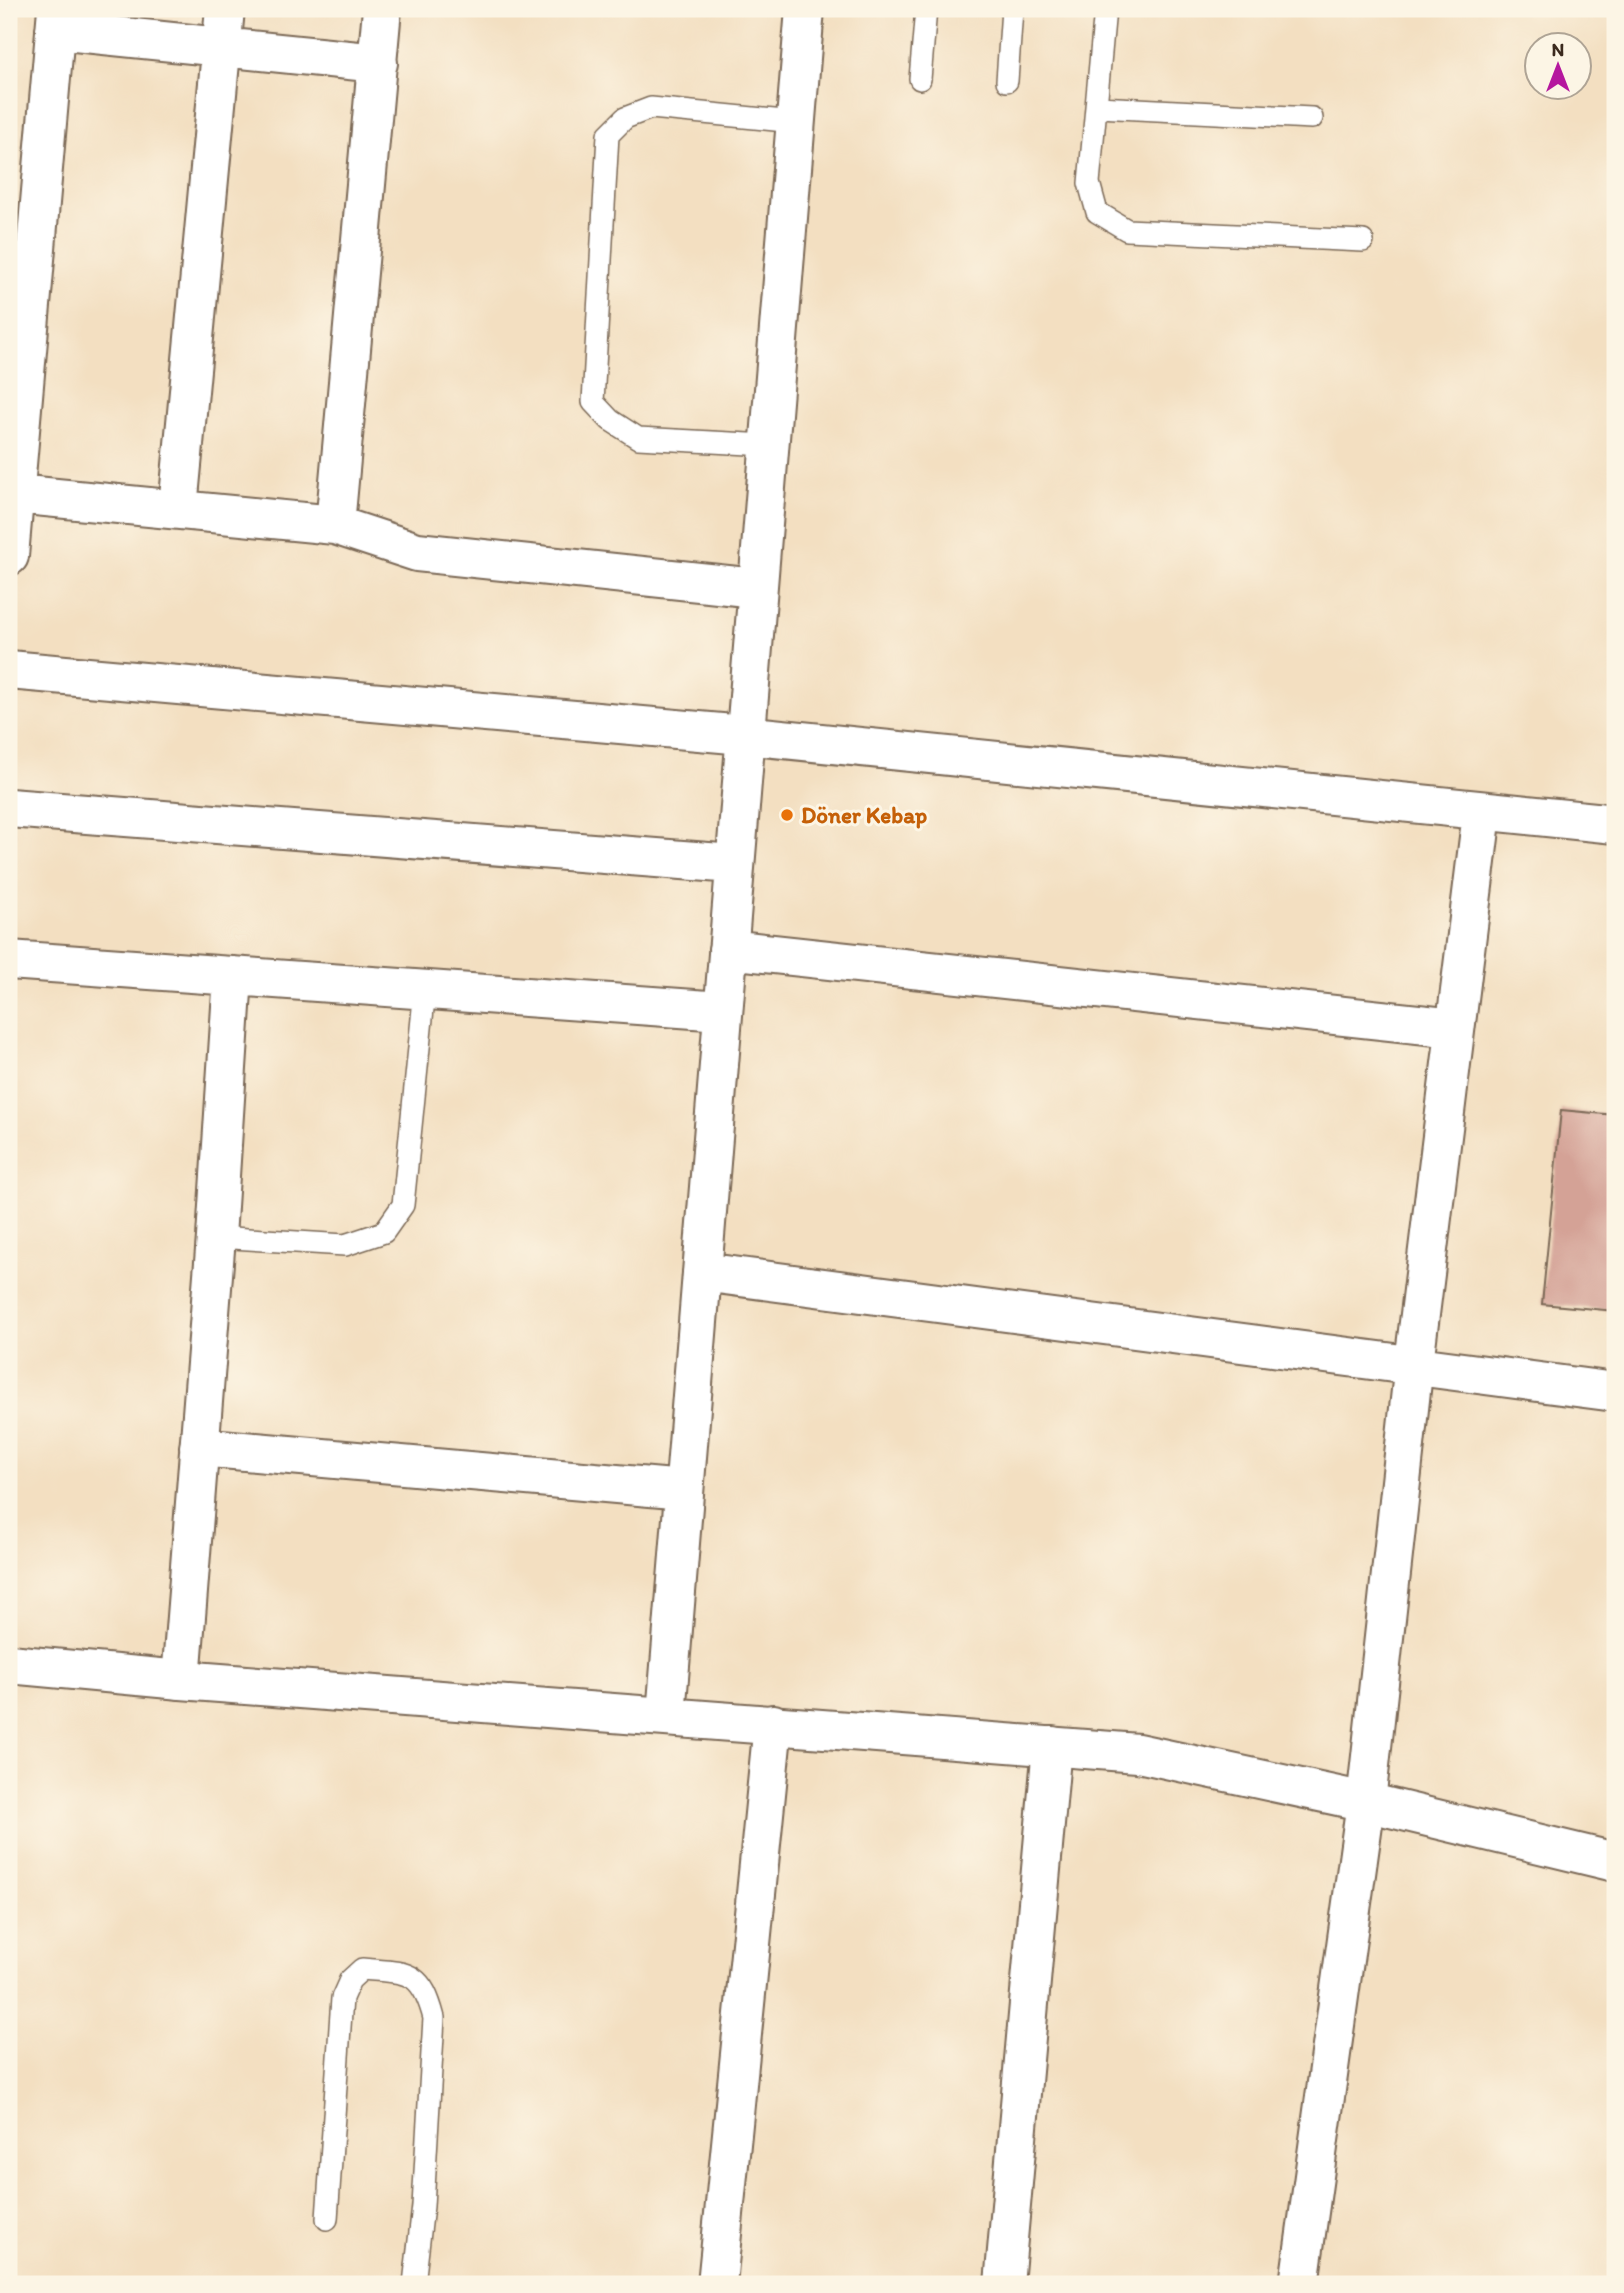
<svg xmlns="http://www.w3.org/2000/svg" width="1624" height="2293" font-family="Itim,sans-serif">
<rect width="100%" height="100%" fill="#fcf5e5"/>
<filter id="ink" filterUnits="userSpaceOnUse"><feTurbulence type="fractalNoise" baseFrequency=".0143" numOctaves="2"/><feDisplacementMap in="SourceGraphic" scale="14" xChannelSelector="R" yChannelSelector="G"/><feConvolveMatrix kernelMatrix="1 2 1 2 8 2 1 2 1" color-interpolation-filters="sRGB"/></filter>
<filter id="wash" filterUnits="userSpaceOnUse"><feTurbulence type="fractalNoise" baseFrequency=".00686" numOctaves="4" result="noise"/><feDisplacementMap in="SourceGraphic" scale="28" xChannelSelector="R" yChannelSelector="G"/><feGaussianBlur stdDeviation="1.57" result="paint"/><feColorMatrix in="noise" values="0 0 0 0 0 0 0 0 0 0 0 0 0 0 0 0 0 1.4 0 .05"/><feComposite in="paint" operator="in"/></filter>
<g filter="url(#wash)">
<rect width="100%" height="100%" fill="#f3dfc1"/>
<g id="blocks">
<!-- building -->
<path fill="#d4a296" d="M 1561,1110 L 1615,1115 L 1615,1311 L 1542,1304 Z"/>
</g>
</g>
<g filter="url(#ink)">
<use href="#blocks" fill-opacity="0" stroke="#7b6957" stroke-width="2"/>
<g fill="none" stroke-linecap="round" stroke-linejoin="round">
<defs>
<path id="service" d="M 1105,9 L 1089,183 L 1097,212 L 1127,230 L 1363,241
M 920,79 L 926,9
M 1007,81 L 1012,9
M 1098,107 L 1312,118
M 768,445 L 638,438 L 610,420 L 593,402 L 608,135 L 625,118 L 651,108 L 795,122
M 216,1237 L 345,1245 L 384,1232 L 403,1205 L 425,989
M 327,2219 L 342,1998 L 350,1980 L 362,1969 C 408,1973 421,1969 434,2018 L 423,2206 L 414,2284"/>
<path id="minor" d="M 55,30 L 378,63
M 15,494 L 335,525 L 417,552 L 756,588
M 178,508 L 225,9
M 335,525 L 382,9
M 9,556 L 57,9
M 9,670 L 744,735 L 1615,824
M 9,808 L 734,864
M 728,949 L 1455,1028
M 9,960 L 722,1011
M 702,1272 L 1615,1392
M 199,1447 L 684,1490
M 181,1680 L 216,1237 L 233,976
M 666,1715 L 805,9
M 717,2284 L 773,1724
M 1004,2284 L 1052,1746
M 1299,2284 L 1366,1802 L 1414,1363 L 1482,813"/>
<path id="tertiary" d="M 9,1664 L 181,1680 L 1138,1753 L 1366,1802 L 1615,1862"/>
</defs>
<!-- service casing -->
<use href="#service" stroke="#7b6957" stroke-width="24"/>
<!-- minor casing -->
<use href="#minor" stroke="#7b6957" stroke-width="42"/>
<!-- tertiary casing -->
<use href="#tertiary" stroke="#7b6957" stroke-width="42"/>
<!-- service -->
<use href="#service" stroke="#fff" stroke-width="21"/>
<!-- minor -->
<use href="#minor" stroke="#fff" stroke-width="38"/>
<!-- tertiary -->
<use href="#tertiary" stroke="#fff" stroke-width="38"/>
</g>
</g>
<!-- markers -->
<circle fill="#e8710a" stroke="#fcf5e5" stroke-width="2.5" cx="787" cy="815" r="7"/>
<g text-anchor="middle" stroke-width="6" stroke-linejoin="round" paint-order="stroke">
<!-- food labels -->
<g font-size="23" font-weight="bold" fill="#c56008" stroke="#fcf5e5" text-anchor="start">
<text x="801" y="823">Döner Kebap</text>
</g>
</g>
<!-- margin -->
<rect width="1624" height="2293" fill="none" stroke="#fcf5e5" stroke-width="35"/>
<!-- north arrow -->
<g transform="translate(1558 66)"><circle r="33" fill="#fcf5e5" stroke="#afa495" stroke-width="2"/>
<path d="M0-5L12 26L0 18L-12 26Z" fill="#b5179e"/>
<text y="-10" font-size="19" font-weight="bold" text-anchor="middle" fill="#3b2a1e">N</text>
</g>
</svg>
